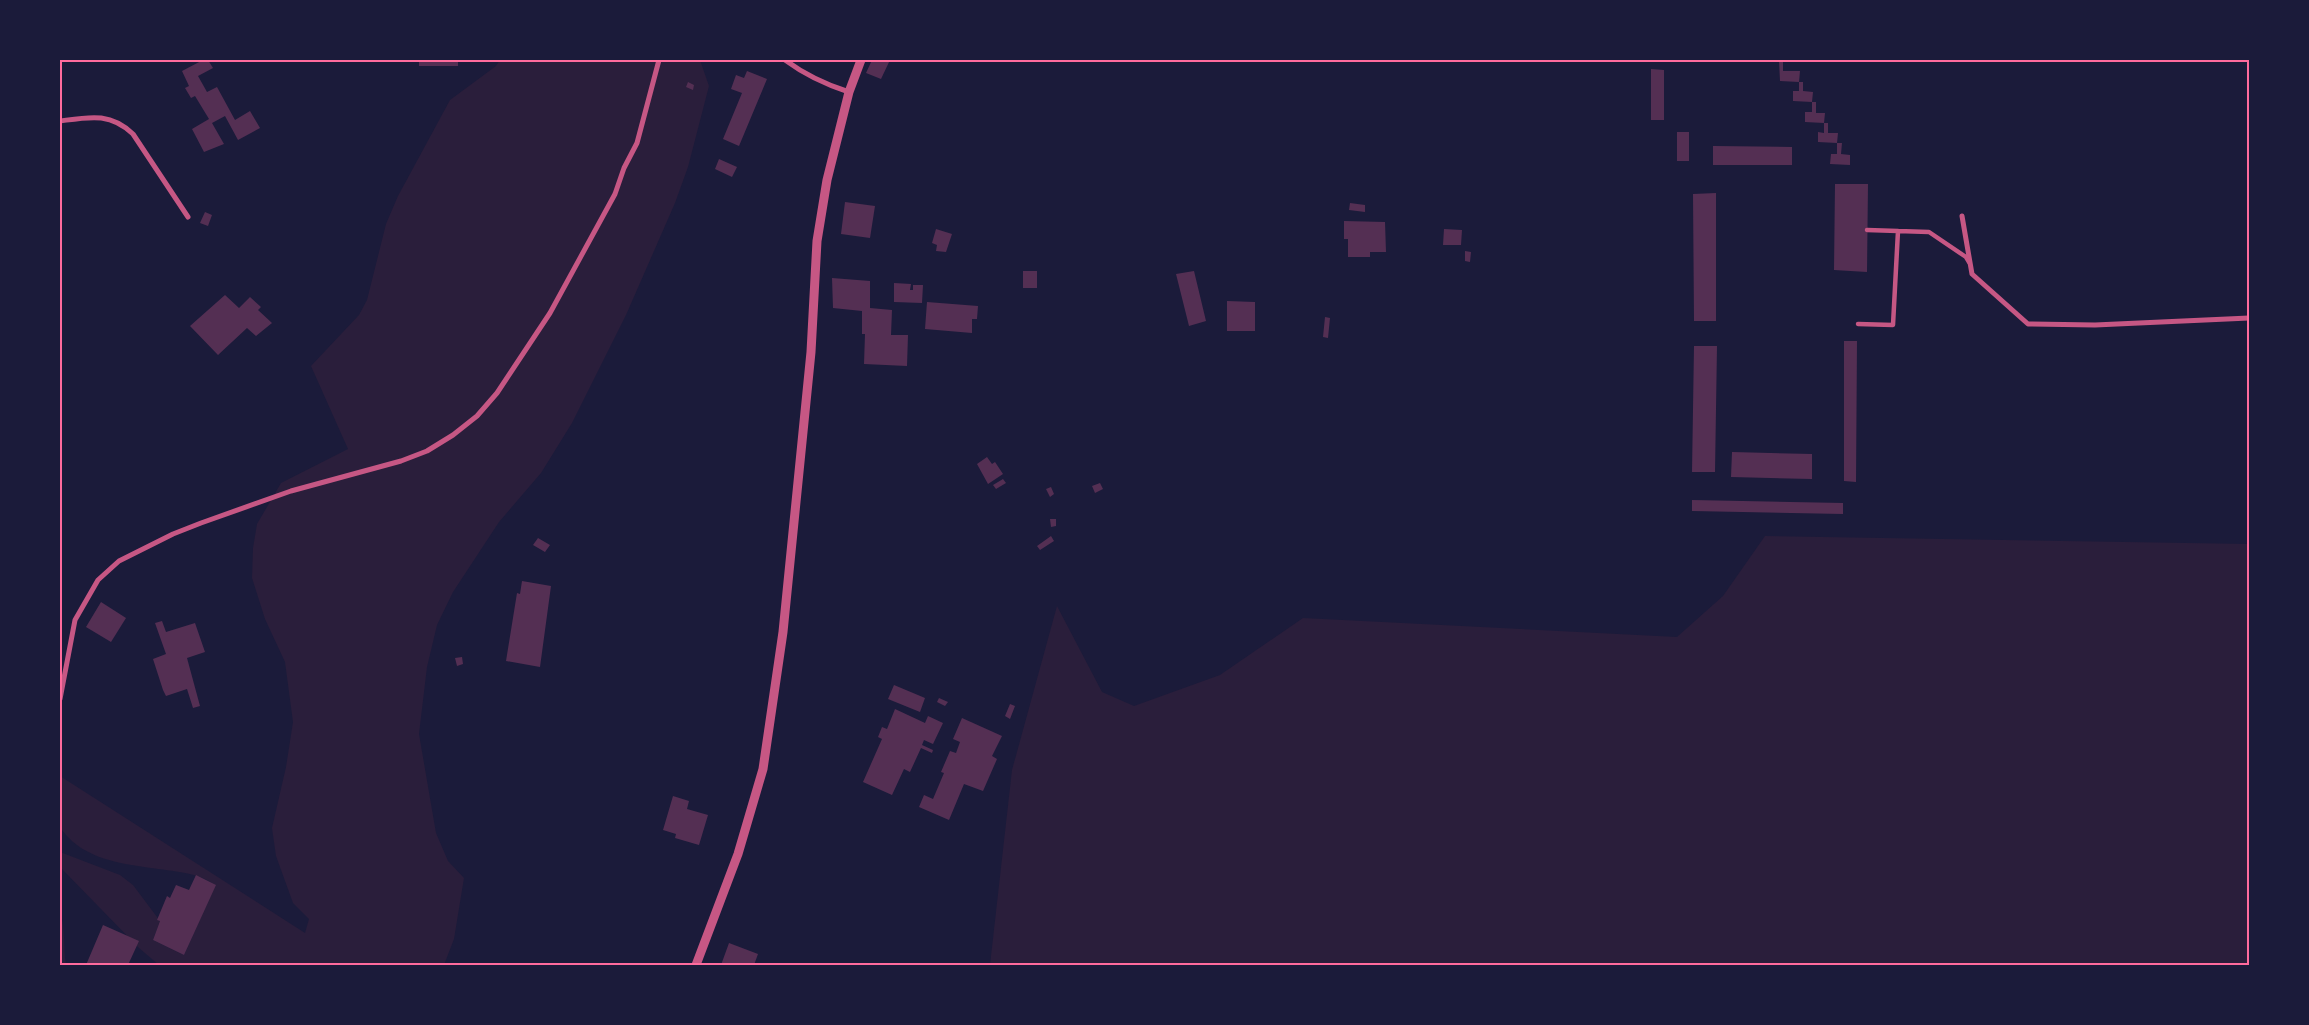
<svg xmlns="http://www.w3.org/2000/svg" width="2309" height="1025" font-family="Raleway,sans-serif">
<rect width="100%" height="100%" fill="#1b1b3a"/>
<!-- green -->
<path fill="#2a1e3b" d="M 500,60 L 700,60 L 709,86 L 688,167 L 675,203 L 626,315 L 572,423 L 541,473 L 499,522 L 453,592 L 437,625 L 427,667 L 419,734 L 436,833 L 448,861 L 464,878 L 454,939 L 444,965 L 159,965 L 139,948 L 60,867 L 60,852 L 120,875 L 133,885 L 160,921 L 153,940 L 184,955 L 215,885 C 209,881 202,877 194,875 C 150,864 88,870 60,827 L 60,776 L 305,933 L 309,919 L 293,903 L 276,856 L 272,828 L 286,767 L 293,722 L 285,662 L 265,619 L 252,578 L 253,548 L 257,524 L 281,483 L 348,449 L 311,366 L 359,315 L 367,300 L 386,224 L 398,196 L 450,100 L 496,66 Z
M 1765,536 L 2249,544 L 2249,965 L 990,965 L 1012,770 L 1057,606 L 1102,692 L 1134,706 L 1220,675 L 1303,618 L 1677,637 L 1723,596 Z
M 60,912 C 66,930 63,948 66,965 L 60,965 Z"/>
<!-- building -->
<path fill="#542f53" d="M 203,60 L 208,60 L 213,68 L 198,76 L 207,92 L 217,87 L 235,120 L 250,111 L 260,128 L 238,140 L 225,116 L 212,123 L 224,144 L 204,152 L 192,129 L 209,119 L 195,96 L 191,98 L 185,88 L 189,86 L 182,71 Z
M 419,60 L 458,60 L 458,66 L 419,66 Z
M 872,60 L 890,60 L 881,79 L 866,73 Z
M 1779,60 L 1783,60 L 1783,71 L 1800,71 L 1799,82 L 1780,81 Z
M 1651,69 L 1664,70 L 1664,120 L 1651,120 Z
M 747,71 L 767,79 L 739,146 L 723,139 L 742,93 L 731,89 L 736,75 L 744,78 Z
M 688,82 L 694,85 L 693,90 L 686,87 Z
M 1799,82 L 1803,82 L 1803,91 L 1813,92 L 1812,102 L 1793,101 L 1793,91 L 1799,91 Z
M 1812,102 L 1816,102 L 1816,113 L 1825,113 L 1824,123 L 1828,123 L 1828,133 L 1838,133 L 1837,143 L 1818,142 L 1818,132 L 1824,133 L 1824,123 L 1805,122 L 1805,112 L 1812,112 Z
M 1677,132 L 1689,132 L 1689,161 L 1677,161 Z
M 1837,143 L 1842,143 L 1841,154 L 1850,155 L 1850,165 L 1830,164 L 1831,154 L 1837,154 Z
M 1713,146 L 1792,147 L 1792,165 L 1713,165 Z
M 719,159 L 737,167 L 732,177 L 715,169 Z
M 1835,184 L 1868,184 L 1867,272 L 1834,270 Z
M 1716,193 L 1716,321 L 1694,321 L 1693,194 Z
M 845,202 L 875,206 L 870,238 L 841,234 Z
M 1350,203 L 1365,205 L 1365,212 L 1349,210 Z
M 205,212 L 212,215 L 208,226 L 200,223 Z
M 1344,221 L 1385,222 L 1386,252 L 1370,252 L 1370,257 L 1348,257 L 1348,239 L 1344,239 Z
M 936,229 L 952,234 L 946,252 L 936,251 L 937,245 L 932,243 Z
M 1444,229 L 1462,230 L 1461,245 L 1443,245 Z
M 1465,251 L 1471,252 L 1470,262 L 1465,261 Z
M 1023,271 L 1037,271 L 1037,288 L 1023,288 Z
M 1194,271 L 1206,321 L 1189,326 L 1176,274 Z
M 832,278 L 870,281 L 870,308 L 892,310 L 891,335 L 908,335 L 907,366 L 864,364 L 865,334 L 862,334 L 862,311 L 833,308 Z
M 894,283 L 911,284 L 910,290 L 913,290 L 913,285 L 923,285 L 922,303 L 894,302 Z
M 225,295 L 239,308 L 250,297 L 261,307 L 258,310 L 272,323 L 256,336 L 247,328 L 218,355 L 190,326 Z
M 1227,301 L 1255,302 L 1255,331 L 1227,331 Z
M 927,302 L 978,306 L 977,319 L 972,319 L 972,333 L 925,329 Z
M 1325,317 L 1330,318 L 1328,338 L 1323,337 Z
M 1844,341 L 1857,341 L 1856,482 L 1844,481 Z
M 1694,346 L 1717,346 L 1715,472 L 1692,472 Z
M 1732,452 L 1812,454 L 1812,479 L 1731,477 Z
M 987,457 L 992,464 L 995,462 L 1003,474 L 988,484 L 977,464 Z
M 1003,479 L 1006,483 L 996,489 L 993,485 Z
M 1100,483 L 1103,489 L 1095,493 L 1092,486 Z
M 1051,487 L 1054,494 L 1050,497 L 1046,489 Z
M 1692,500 L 1843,503 L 1843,514 L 1692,511 Z
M 1050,519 L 1056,519 L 1056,526 L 1051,527 Z
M 1051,536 L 1054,541 L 1040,550 L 1037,546 Z
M 538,538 L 550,545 L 545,552 L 533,545 Z
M 522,581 L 551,586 L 540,667 L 506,661 L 517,593 L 520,594 Z
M 101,602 L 126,618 L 111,642 L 86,627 Z
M 162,621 L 166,632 L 195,623 L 205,652 L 187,658 L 200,706 L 193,708 L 187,689 L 166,696 L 163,690 L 153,659 L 166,654 L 155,623 Z
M 462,657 L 463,664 L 457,666 L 455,658 Z
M 894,685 L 925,698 L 920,712 L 888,699 Z
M 939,698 L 948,702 L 945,706 L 937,702 Z
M 1010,704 L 1015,706 L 1010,719 L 1005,716 Z
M 895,709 L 925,723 L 928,716 L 943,723 L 933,744 L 924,740 L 922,745 L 933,750 L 932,753 L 921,748 L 910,772 L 904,769 L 892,795 L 863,782 L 882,739 L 878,737 L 882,727 L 887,729 Z
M 962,718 L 1002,736 L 992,756 L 997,759 L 983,791 L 964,784 L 949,820 L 919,807 L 924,795 L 933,799 L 944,773 L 941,772 L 950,751 L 956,753 L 960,742 L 953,739 Z
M 673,796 L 689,801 L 687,809 L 708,815 L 699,845 L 675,838 L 676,834 L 663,830 Z
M 196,875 L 216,885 L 184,955 L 153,940 L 160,921 L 157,920 L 167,896 L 170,898 L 176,885 L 189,890 Z
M 103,925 L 139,941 L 128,965 L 86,965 Z
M 729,943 L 758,954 L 754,965 L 721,965 Z"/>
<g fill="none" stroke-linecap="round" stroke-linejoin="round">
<!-- pedestrian -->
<path stroke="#c65784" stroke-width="4.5" d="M 1867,230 L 1929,232 L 1966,257 L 1969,262
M 1858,324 L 1893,325 L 1898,231"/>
<!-- minor -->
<path stroke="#c65784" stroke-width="5" d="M 785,60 C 804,74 827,85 849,92
M 60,121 C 89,117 110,112 133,134 L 188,217
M 1962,216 L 1972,274 L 2028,324 L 2095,325 L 2249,318
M 60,699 L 75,620 L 98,580 L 119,561 L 173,534 L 201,523 L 291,491 L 401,461 L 427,451 L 453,435 L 477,416 L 497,393 L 550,313 L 615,194 L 624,168 L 637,143 L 659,60"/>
<!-- tertiary -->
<path stroke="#c65784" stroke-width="9" d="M 696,965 L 738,854 L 763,769 L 783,632 L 811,352 L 817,241 L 827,180 L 849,92 L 861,60"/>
</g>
<!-- border -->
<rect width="2309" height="1025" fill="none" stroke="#1b1b3a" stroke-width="122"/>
<rect x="61" y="61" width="2187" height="903" fill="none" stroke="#ff6b9d" stroke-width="2"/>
</svg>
